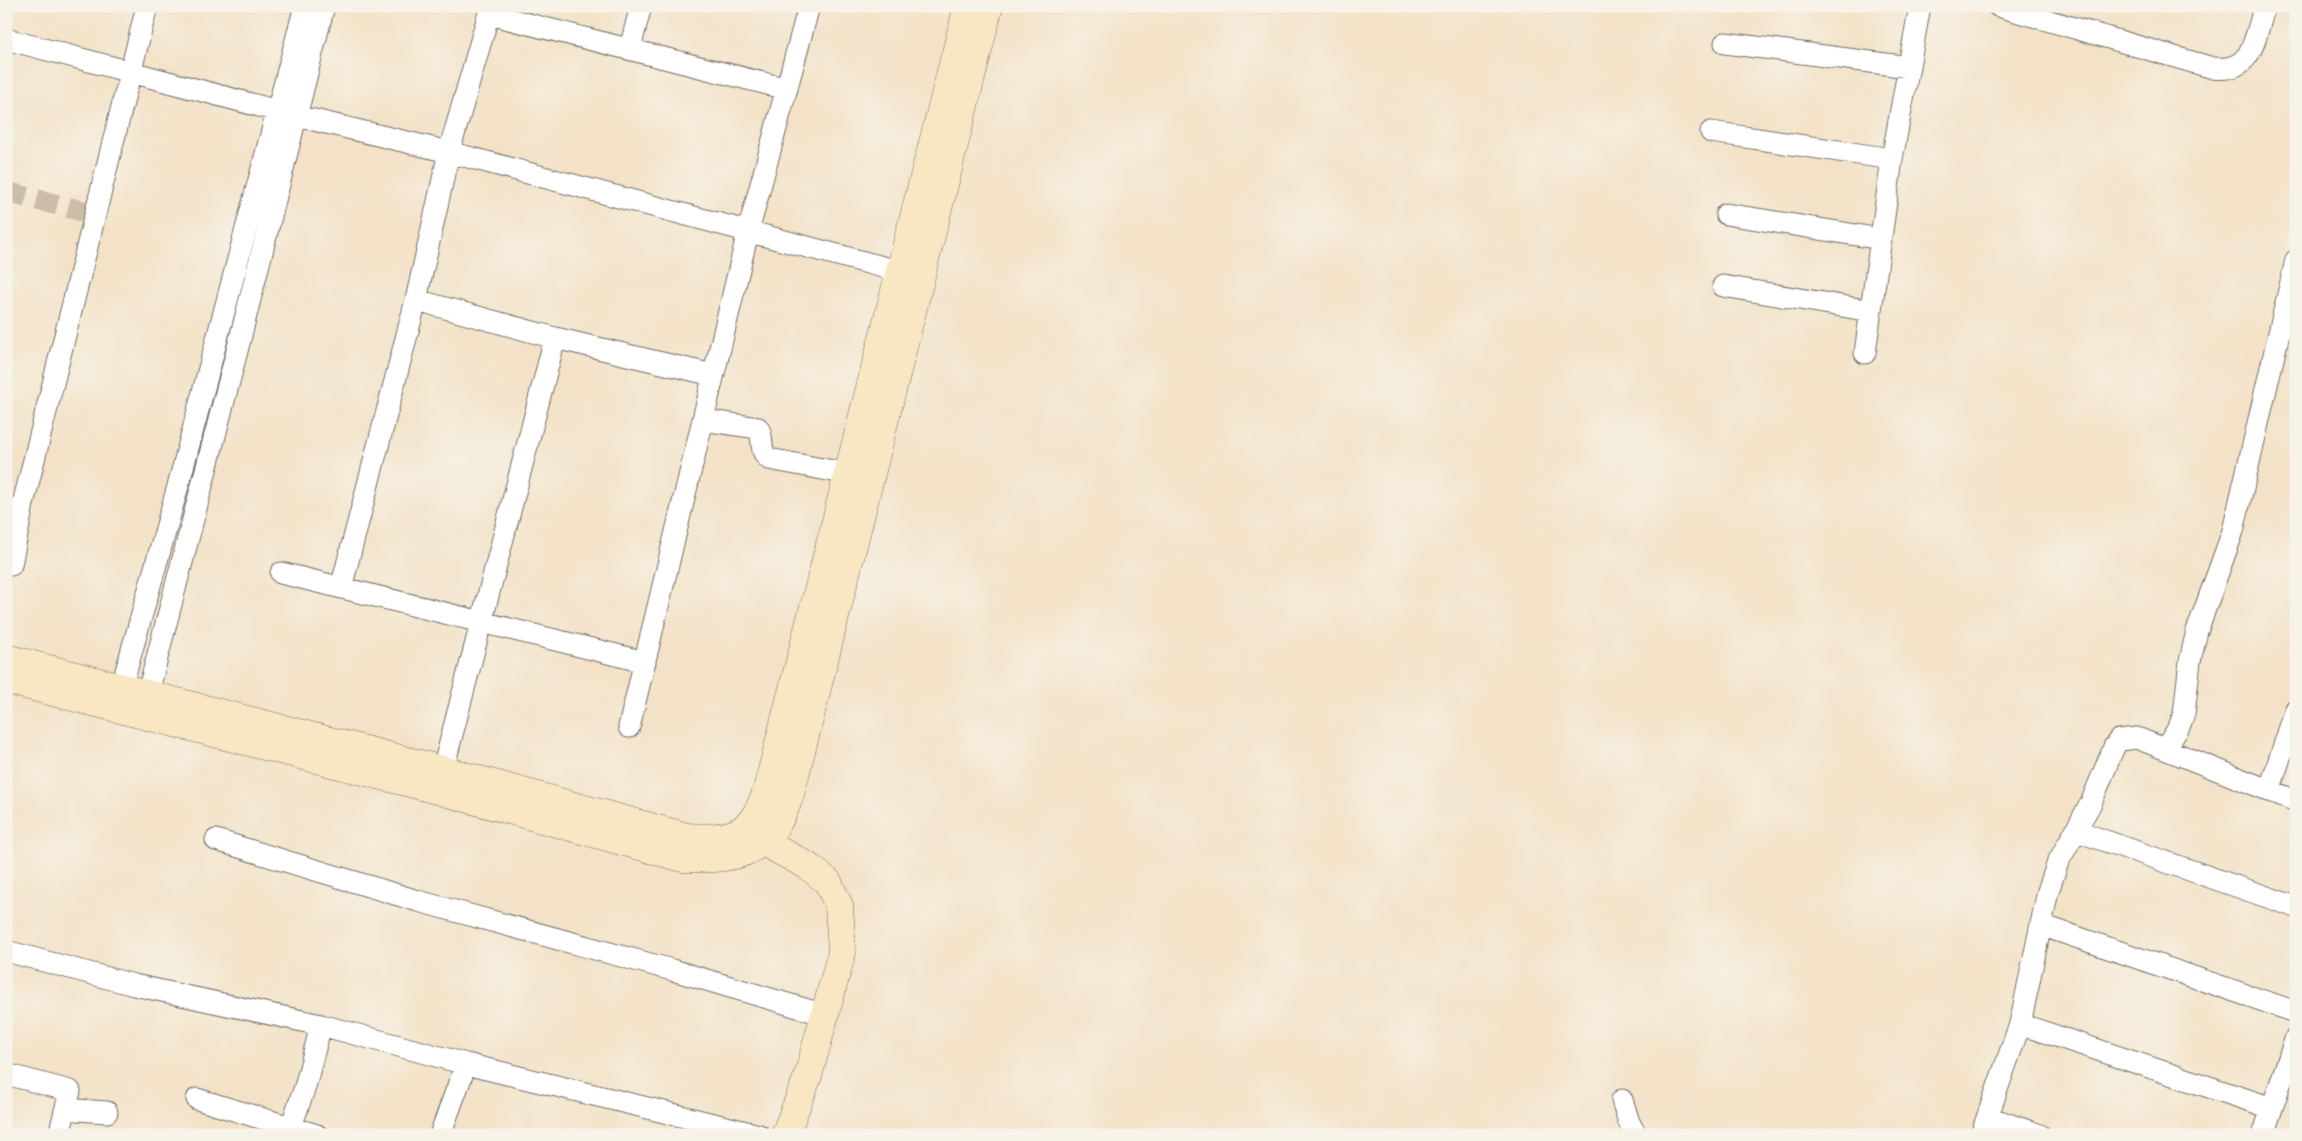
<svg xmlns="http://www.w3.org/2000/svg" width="2302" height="1141" font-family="'Indie Flower',sans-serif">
<rect width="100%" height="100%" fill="#f7f3e8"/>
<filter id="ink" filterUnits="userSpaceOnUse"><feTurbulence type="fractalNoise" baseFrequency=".02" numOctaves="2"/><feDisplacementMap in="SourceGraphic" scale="10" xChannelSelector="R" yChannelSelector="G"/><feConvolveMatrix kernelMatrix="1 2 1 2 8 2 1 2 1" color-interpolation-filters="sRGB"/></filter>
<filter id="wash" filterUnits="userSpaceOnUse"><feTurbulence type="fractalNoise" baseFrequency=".0096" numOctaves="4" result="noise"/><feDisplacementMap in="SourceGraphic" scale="20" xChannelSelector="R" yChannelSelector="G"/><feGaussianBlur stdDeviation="1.12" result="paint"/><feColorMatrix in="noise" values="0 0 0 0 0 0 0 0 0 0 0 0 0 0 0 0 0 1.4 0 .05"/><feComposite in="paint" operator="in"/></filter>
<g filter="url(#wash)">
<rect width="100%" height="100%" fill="#f3e2c7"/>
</g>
<g filter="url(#ink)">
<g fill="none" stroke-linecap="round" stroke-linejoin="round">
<!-- street-tunnel -->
<path stroke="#cbbda8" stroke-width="21" stroke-dasharray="21 11" stroke-linecap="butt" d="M 6,192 L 94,214"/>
<defs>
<path id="street" d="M 1998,6 L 2213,68 C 2254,73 2254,38 2265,6
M 489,14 L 787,89
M 6,39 L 297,116 L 449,152 L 913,275
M 1725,43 L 1909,67
M 630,48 L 641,6
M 1711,132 L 1892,159
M 1726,214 L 1881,239
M 1723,286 L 1871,311
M 416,300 L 555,338 L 713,375
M 1865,353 L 1892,159 L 1920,6
M 703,420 L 758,428 C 765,438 758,451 769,459 L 849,474
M 11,565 L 23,504 L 147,6
M 281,573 L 645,662
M 341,588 L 416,300 L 449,152 L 491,6
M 117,703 L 178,486 L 305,6
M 144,708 L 238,347 L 324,6
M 629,727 L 748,232 L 809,6
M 2165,749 L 2179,727 L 2184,714 L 2190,661 L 2197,631 L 2233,531 L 2296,260
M 439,785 L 555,338
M 2269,791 L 2296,709
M 2077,831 L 2296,907
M 216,840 L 418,901 L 676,971 L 825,1015
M 2041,925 L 2296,1012
M 6,951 L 134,985 L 321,1025 L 466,1064 L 440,1135
M 2020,1024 L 2272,1108
M 466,1064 L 759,1135
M 6,1074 L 70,1091 L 59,1135
M 197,1099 L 317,1135
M 1622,1100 L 1629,1122 L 1636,1135
M 66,1107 L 77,1110 L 107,1112
M 1988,1117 L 2040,1135
M 288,1135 L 305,1087 L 321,1025
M 1981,1135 L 2020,1024 L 2048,891 L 2058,862 L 2091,803 L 2114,747 L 2119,740 L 2137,738 L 2296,801
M 2263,1135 L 2296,1037"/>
<path id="secondary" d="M 6,658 L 443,770 L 687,837 C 732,840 752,836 767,790 L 968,6
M 6,680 L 437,790 L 683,858 C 743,861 773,851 791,791 L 989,6
M 751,829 L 763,842 L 808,866 L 828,882 L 839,906 L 842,952 L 808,1076 L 785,1135"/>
</defs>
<!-- street casing -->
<use href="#street" stroke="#716b62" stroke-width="23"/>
<!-- secondary casing -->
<use href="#secondary" stroke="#716b62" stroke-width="29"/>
<!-- street -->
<use href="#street" stroke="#fff" stroke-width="21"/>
<!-- secondary -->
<use href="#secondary" stroke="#f9e7c3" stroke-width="28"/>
</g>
</g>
<!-- margin -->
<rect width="2302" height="1141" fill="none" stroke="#f7f3e8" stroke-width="25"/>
</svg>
